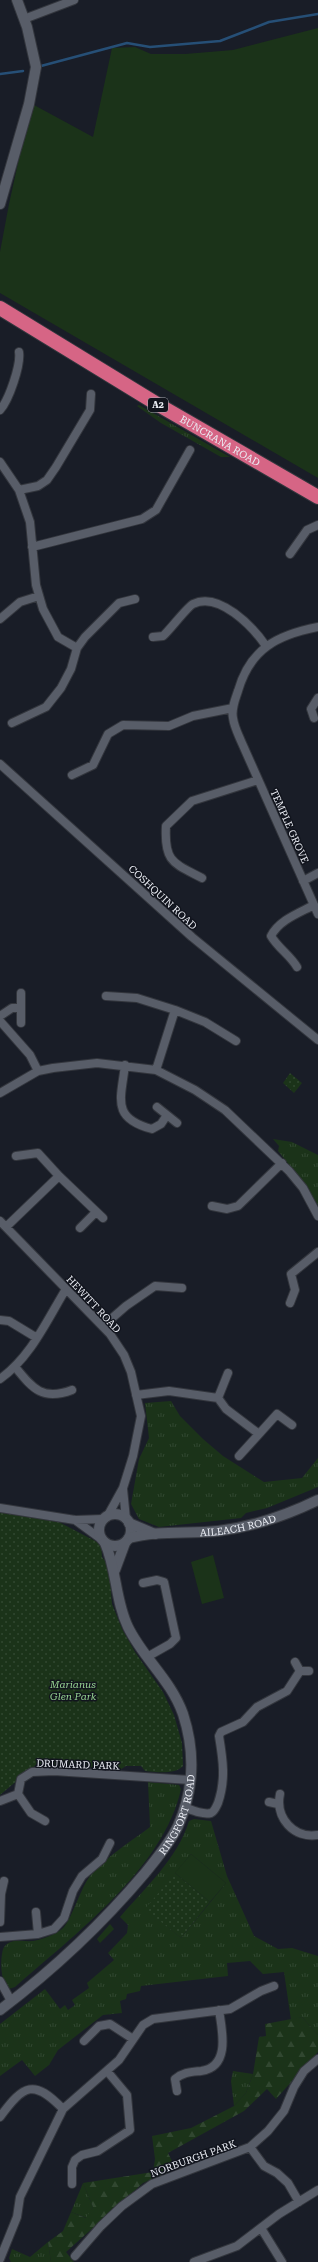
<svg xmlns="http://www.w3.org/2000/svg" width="318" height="2262" font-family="'Roboto Serif',serif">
<defs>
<pattern id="grass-tufts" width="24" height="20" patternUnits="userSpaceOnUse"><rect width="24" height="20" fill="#1b3319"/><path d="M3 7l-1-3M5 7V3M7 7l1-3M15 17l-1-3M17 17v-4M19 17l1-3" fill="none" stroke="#314730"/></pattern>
<pattern id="forest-firs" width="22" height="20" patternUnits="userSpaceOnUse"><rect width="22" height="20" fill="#1b3319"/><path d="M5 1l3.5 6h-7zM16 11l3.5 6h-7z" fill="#314730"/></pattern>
<pattern id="park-dots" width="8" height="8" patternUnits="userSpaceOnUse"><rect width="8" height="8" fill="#1b3319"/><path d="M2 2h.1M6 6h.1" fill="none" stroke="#314730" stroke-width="1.8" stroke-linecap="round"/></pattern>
</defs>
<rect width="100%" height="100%" fill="#191d27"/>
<!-- grass -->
<path fill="url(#grass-tufts)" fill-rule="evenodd" d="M 139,405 L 230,457 L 221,457 L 161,423 L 137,406 Z
M 273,1139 L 292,1142 L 318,1155 L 318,1205 L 303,1182 L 278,1151 L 279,1146 Z
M 171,1401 L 180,1416 L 203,1439 L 223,1456 L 264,1482 L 302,1478 L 318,1458 L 318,1487 L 267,1508 L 246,1513 L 241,1518 L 159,1527 L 139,1519 L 131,1504 L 139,1459 L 149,1438 L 145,1403 Z
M 148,1782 L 179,1785 L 181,1789 C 164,1868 73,1936 15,1987 L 9,1989 C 0,1980 0,1961 3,1949 C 9,1937 23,1942 33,1941 C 43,1939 54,1935 62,1929 C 71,1922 80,1889 90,1876 C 106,1857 130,1842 150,1827 Z
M 194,1819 L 211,1821 L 227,1876 L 254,1936 L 278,1949 L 292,1948 L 318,1956 L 318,2035 L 302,2017 L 291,2020 L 284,1972 L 263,1974 L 250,1961 L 227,1963 L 228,1976 L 141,1986 L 140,1991 L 127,1994 L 126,1999 L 120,2001 L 122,2013 L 103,2015 L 58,2050 L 49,2065 L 35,2076 L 22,2060 L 0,2076 L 0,2024 L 45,1989 L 60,2009 L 65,2005 L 68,2010 L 75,2005 L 72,2000 L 89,1988 L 87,1983 L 114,1960 L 108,1953 L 127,1933 L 128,1925 L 120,1917 C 144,1889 178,1858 189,1821 ZM 191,1854 L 226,1883 L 181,1938 L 146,1909 Z
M 110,1924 L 114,1929 L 100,1943 L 97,1939 Z
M 233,2071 L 253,2074 L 246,2093 L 234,2106 L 231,2081 Z
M 83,2183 L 93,2207 L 87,2218 L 71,2212 Z
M 48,2242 L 51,2262 L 11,2262 L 9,2258 L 12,2249 L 30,2257 Z"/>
<!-- forest -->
<path fill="url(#forest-firs)" d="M 302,2017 L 318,2035 L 318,2052 L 276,2099 L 267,2089 L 244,2111 L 168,2153 L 176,2169 L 143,2183 L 66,2252 L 74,2262 L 51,2262 L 48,2242 L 63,2231 L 71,2212 L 86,2218 L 93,2207 L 83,2183 L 153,2172 L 155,2159 L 152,2136 L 191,2128 L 234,2106 L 246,2093 L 253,2074 L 259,2037 L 266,2036 L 265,2024 Z"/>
<!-- park -->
<path fill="url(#park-dots)" d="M 290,1073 L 302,1083 L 294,1093 L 283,1083 Z
M 0,1510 L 55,1520 L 101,1544 L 102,1557 L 109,1566 L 112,1604 L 122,1629 L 135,1652 L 163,1692 L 174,1715 L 182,1743 L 183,1766 C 175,1775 156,1772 145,1771 L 141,1766 L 126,1766 L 120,1770 L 104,1763 L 89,1768 L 86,1764 L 71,1763 L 68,1767 L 37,1764 L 0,1795 Z
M 175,1873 L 210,1902 L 181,1938 L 145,1909 Z"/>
<!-- garden -->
<path fill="#1b3319" d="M 318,28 L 318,478 L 0,293 L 0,252 L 9,204 L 22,145 L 34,105 L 93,137 L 112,48 L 135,47 L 151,54 L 185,54 L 233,50 Z
M 213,1555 L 224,1598 L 202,1604 L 191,1562 Z
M 191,1854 L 226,1883 L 210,1902 L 175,1873 Z"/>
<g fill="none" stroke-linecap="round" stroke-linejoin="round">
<!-- stream -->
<path stroke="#264f76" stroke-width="2.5" d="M 41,66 L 127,43 L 150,47 L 220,41 L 269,22 L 318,14
M 0,74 L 23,71"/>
<defs>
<path id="minor" d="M 24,19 L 74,0
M 0,410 C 9,400 21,365 19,352
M 0,462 L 19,490 L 30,522 L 36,585 L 43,609 L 58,637 L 77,648
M 19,490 L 38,486 L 47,480 L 56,467 L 90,410 L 91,394
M 32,547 L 142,519 L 156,510 L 190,450
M 290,554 L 307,530 L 318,525
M 0,619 L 20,602 L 39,596
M 318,627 C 277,635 250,649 238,691 C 235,700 231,709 233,718 C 234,726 238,734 241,741 L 318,914
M 153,637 L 163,636 C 170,630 187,607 193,604 C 219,591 253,627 266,646
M 314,718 L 311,709 L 318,698
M 12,723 L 46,707 L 61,688 L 71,669 L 77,648 L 85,637 L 119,603 L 135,599
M 0,764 L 192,937 L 318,1040
M 72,775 L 93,765 L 108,734 L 123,725 L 169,726 L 193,716 L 233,708
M 202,878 C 173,863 164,862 166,826 L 192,801 L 258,780
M 303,881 L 318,873
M 297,967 C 290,955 278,948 271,936 C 279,920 299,913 314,905
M 21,993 L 21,1023
M 106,996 L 137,998 L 175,1010
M 0,1016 L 12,1008 L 21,1008
M 0,1021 L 30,1055 L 38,1071
M 125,1065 C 121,1099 111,1118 152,1129 L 161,1124 L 167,1115
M 156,1070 L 175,1010 L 205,1022 L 236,1041
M 0,1093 L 38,1071 L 53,1068 L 97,1063 L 156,1070 L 195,1090 L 225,1110 L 289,1171 L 303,1188 L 318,1216
M 157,1107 L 177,1123
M 16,1156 L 38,1153 L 59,1176
M 212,1206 L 227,1209 L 238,1206 L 282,1163
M 0,1221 L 110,1334 L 124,1355 L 131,1372 L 141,1416 L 133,1456 L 123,1488 L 107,1517
M 6,1227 L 59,1176 L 103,1218
M 80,1228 L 96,1212
M 290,1303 L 295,1290 L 291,1274 L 318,1252
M 0,1320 L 9,1321 L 37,1338
M 103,1326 L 126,1306 L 155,1286 L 182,1288
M 16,1368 C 33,1389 43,1401 72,1390
M 0,1379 C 31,1357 47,1320 66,1289
M 136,1395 L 169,1391 L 218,1398 L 226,1409 L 259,1434 L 277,1414 L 292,1425
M 218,1398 L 228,1373
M 239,1456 L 259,1434
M 123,1489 L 126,1519
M 0,1508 L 75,1520 L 103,1519
M 75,1520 L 101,1539
M 143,1583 L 157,1580 L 164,1582 L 176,1638 L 170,1644 L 147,1657
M 295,1662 L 300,1671 L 309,1671
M 280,1794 C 275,1818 294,1839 318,1835
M 0,1801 L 18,1794
M 269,1802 L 278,1804
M 184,1807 C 192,1810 202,1815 211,1813 C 215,1811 216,1807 218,1803 C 226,1780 223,1760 219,1736 L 221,1732 L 243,1722 L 257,1707 L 287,1691 L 300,1671
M 45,1821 L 31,1813 L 18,1794 L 21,1779 L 32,1772 L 54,1771 L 190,1780
M 36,1912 L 38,1934
M 0,1922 L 1,1894 L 4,1881
M 0,1937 L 38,1934 L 54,1929 L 64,1918 L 73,1891 L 82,1876 L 102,1859 L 110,1843
M 0,1981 L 11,2001
M 84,2041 L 99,2026 L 110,2024 L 133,2039
M 177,2091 L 175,2079 C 183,2072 191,2072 201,2071 C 231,2067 222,2030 219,2010
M 0,2117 C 24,2084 34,2079 63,2109
M 250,2147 L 264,2166 L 277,2173 L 288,2183 L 299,2202
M 72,2184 L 72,2167 L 75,2160 L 82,2155 L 98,2151 L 130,2130 L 127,2095 L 107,2071
M 261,2228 L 282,2262
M 75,2256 L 101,2226 L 122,2206 L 152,2184 L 250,2147 L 268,2131 L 284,2111 L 294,2087 L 304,2071 L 318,2059
M 0,2259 L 17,2217 L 20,2197 L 63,2109 L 119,2060 L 143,2025 L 153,2019 L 230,2009 L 261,1991 L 274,1986
M 194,2262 L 237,2246 L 279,2214 L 318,2190"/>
<g id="tertiary">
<path d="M 0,204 L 29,104 L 36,67 L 27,27 L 17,0"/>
<circle cx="115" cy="1530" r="16"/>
<path d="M 129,1523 L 155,1534"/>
<path id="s1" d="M 129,1538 C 157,1530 189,1534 218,1531 C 252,1527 287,1515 318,1500"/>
<path d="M 115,1570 L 125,1543"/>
<path id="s2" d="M 0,2010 C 53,1970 102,1924 145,1873 C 157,1858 170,1843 178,1826 C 194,1790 195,1751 183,1714 C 171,1680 143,1658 128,1627 C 115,1600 117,1570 105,1543"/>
</g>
<g id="trunk">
<path id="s3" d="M 0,308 L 157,404 L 318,497"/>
</g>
</defs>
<!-- minor casing -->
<use href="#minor" stroke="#33363d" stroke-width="10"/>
<!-- tertiary casing -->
<use href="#tertiary" stroke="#33363d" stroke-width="12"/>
<!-- trunk casing -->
<use href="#trunk" stroke="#33363d" stroke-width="16"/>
<!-- minor -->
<use href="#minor" stroke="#585d68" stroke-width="8"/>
<!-- tertiary -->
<use href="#tertiary" stroke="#585d68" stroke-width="10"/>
<!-- trunk -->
<use href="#trunk" stroke="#d66585" stroke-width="14"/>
</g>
<g text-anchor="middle" stroke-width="3" stroke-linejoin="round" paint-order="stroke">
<!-- shield labels -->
<rect fill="#11141d" stroke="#aaadb5" stroke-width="1" x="148" y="398" width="20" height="14" rx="3"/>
<g font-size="9" font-weight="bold" fill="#eceff6">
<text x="158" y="408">A2</text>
</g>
<!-- street labels -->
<g font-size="10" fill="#eceff6" stroke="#11141d">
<text dy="4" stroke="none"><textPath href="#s3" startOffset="257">BUNCRANA ROAD</textPath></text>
<text transform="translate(290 826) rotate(66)" y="4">TEMPLE GROVE</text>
<text transform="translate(163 897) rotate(43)" y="4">COSHQUIN ROAD</text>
<text transform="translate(94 1304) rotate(47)" y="4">HEWITT ROAD</text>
<text dy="4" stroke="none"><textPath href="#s1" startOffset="110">AILEACH ROAD</textPath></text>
<text transform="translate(78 1764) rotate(2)" y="4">DRUMARD PARK</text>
<text dy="4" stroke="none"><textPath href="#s2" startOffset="268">RINGFORT ROAD</textPath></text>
<text transform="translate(193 2158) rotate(-20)" y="4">NORBURGH PARK</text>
</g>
<!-- park labels -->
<g font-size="10" font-style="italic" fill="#99d795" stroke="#11141d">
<text x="73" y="1688">Marianus<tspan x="73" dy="12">Glen Park</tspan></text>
</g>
</g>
</svg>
